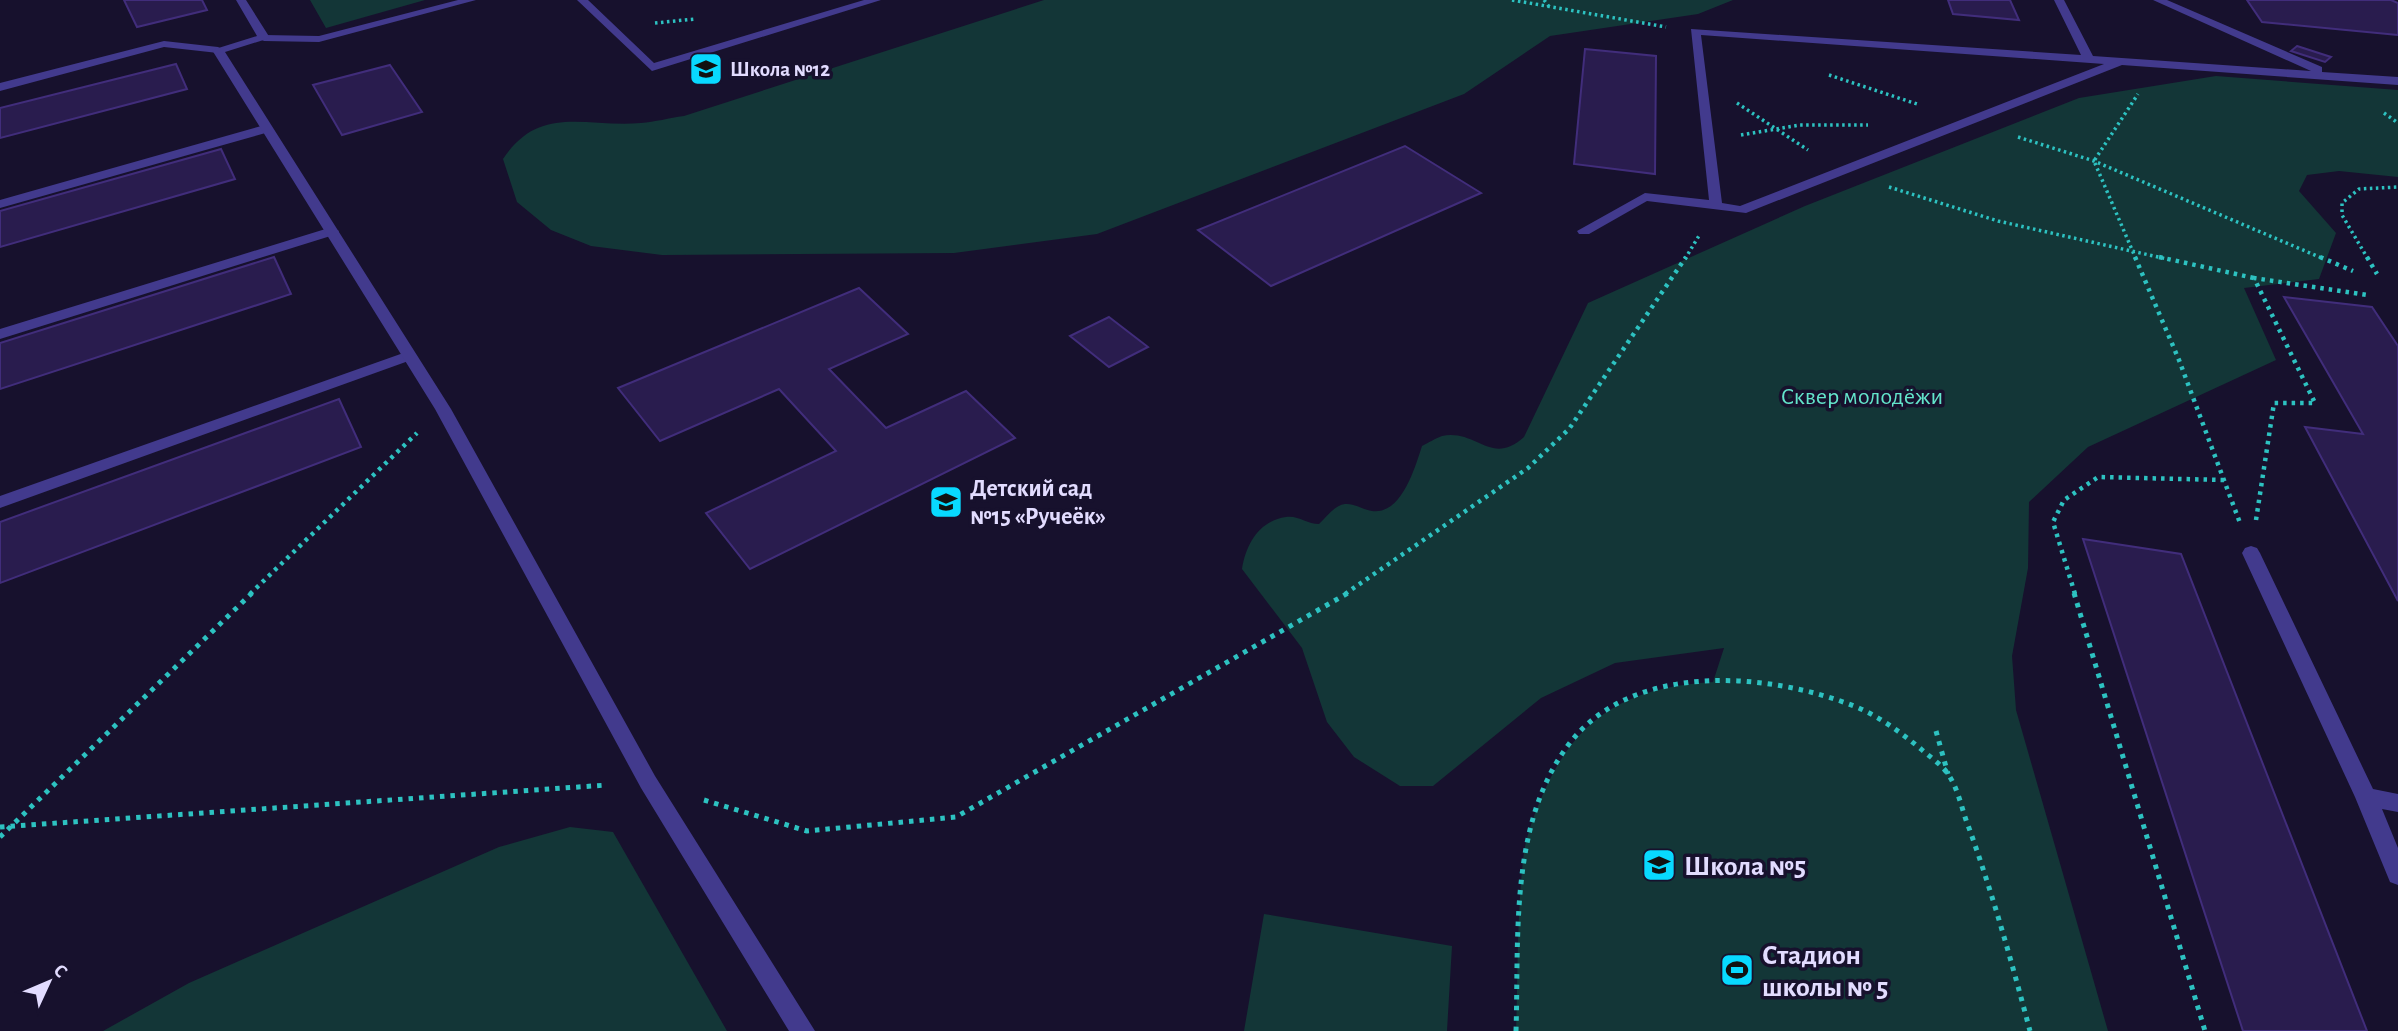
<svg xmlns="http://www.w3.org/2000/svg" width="2398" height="1031" font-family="'Alegreya Sans',sans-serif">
<rect width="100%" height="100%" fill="#17112d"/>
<!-- green -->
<path fill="#133637" d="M 310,0 L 425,0 L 326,28 Z
M 1044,0 L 1733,0 L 1698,14 L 1550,36 L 1464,94 L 1097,234 L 954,253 L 662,255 L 591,246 L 551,230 L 517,202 L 503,159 C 540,103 586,128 641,123 C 655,122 669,118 684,116 Z
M 2216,76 L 2398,90 L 2398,177 L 2339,171 L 2307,175 L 2299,191 L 2336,233 L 2319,279 L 2244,288 L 2276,360 L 2088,447 L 2029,502 L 2028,568 L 2012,656 L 2016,710 L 2108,1031 L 1516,1031 C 1518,975 1517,917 1523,860 C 1525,838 1534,815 1543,794 C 1577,715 1629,687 1713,682 L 1724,648 L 1615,663 L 1541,698 L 1433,786 L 1400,786 L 1354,757 L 1327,722 L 1302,648 L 1242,569 C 1246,544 1259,521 1286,517 C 1298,515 1307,524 1319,524 C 1327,517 1333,506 1345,504 C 1355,503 1363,510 1372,511 C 1402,515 1415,467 1422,446 C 1428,443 1436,438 1442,436 C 1477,429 1491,467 1524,437 L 1588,303 L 1805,206 L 2079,98 Z
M 570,827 L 613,832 L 727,1031 L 103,1031 L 189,983 L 499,847 Z
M 1264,914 L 1452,946 L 1447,1031 L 1244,1031 Z"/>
<!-- building -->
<path fill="#291c4e" stroke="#412d7b" stroke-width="2" d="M 124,0 L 202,0 L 207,10 L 137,27 Z
M 1948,0 L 2010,0 L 2019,20 L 1953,14 Z
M 2247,0 L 2391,0 L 2398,3 L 2398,35 L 2262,22 Z
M 2297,46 L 2331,57 L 2325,62 L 2291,51 Z
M 1585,49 L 1656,56 L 1655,174 L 1574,164 Z
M 176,64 L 187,89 L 0,138 L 0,108 Z
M 390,65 L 422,112 L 342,135 L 313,85 Z
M 1405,146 L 1481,193 L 1271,286 L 1198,230 Z
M 221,149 L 235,179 L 0,247 L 0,211 Z
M 274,257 L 291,294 L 0,389 L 0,343 Z
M 859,288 L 908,334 L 829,369 L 886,428 L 966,391 L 1015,438 L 750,569 L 706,513 L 836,451 L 779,389 L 660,441 L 618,388 Z
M 2284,297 L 2372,307 L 2398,346 L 2398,601 L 2305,427 L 2363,434 Z
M 1109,317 L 1148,347 L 1109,367 L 1070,336 Z
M 339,399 L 361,447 L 0,583 L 0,522 Z
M 2083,539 L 2181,554 L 2367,1031 L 2243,1031 Z"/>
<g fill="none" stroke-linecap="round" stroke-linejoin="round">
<!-- path-far2 -->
<path stroke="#2dc2c1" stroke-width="3.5" stroke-dasharray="2.5 3.5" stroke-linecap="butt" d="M 1512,0 L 1666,27
M 1544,0 L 1551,9
M 655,23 L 695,19
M 1829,75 L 1920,105
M 1737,103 L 1808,150
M 2384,113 L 2398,123
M 1741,135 L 1800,125 L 1868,125
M 2018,137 L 2094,161 L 2324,259
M 1889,187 L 1998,221 L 2167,259
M 1685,259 L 1700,234
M 2136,259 L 2094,161 L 2138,94
M 2368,259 L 2342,215 L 2342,203 L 2359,189 L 2398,187"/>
<!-- path-far1 -->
<path stroke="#2dc2c1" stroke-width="4.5" stroke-dasharray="3.5 5" stroke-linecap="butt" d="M 2135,257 L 2179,360 L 2240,523
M 2159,257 L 2254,278
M 2320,257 L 2353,271
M 2367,257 L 2377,274
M 2256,520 L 2274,403 L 2315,403 L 2254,278 L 2367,295
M 250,594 L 417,433
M 1345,594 L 1528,468 L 1569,429 L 1686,257
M 2075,594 L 2053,522 L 2064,500 L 2098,477 L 2224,480"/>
<!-- path -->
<path stroke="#2dc2c1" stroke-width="5" stroke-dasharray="4.5 6" stroke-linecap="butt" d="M 2074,593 L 2205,1031
M 1936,731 L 1948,774
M 704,800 L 807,831 L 956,817 L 1348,593
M 0,827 L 607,785
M 0,837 L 252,593
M 1516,1031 C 1519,938 1509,823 1569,744 C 1632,661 1768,672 1854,706 C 1879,716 1900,732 1921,749 C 1930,757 1941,764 1948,774 C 1959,790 1962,811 1969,828 C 1993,895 2012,963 2030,1031"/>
<!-- lane -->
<path fill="#423a8d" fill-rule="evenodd" d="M 458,0 L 476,0 L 319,42 L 264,41 L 258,38 L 264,35 L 319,36 Z
M 577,0 L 588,0 L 654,63 L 864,0 L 881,0 L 652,71 Z
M 2054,0 L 2064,0 L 2093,56 L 2311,71 L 2153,0 L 2167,0 L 2322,67 L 2322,72 L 2398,77 L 2398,85 L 2122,65 L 1746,213 L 1647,201 L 1589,234 L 1579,234 L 1577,231 L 1645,193 L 1709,200 L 1691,29 L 2081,55 ZM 1701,35 L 2104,64 L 1740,206 L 1722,203 Z
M 164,41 L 218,47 L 224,50 L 218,53 L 164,47 L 0,91 L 0,83 Z
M 265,125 L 271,129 L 269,132 L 0,208 L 0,200 Z
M 332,227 L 339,231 L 337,234 L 0,339 L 0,329 Z
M 409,351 L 417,356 L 414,359 L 0,508 L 0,496 Z
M 2251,546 L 2257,548 L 2260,553 L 2373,789 L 2398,794 L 2398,812 L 2382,809 L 2398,848 L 2398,885 L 2390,882 L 2355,797 L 2242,553 L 2245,548 Z"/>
<!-- street -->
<path fill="#423a8d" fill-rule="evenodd" d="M 236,0 L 246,0 L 270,38 L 225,52 L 451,409 L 655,776 L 815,1031 L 789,1031 L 641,788 L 435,409 L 212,50 L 257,36 Z"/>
</g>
<!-- icons -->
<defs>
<symbol id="school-square" viewBox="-11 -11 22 22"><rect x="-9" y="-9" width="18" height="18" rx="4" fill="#08d9ff" stroke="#17112d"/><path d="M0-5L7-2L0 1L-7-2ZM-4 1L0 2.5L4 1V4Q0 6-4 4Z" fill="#111"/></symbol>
<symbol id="stadium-square" viewBox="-11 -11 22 22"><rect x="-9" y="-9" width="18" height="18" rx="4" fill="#08d9ff" stroke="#17112d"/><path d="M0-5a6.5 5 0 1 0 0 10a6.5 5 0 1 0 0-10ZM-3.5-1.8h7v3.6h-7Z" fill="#111"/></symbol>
</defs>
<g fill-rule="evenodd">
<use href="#school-square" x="687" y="50" width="38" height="38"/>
<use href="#school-square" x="927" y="483" width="38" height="38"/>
<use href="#school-square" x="1640" y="846" width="38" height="38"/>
<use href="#stadium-square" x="1718" y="951" width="38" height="38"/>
</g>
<g text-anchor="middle" stroke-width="7" stroke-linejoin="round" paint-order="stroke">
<!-- far-poi labels -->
<g font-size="21" font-weight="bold" fill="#e2dcff" stroke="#17112d" text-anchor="start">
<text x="730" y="76">Школа №12</text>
</g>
<!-- park labels -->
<g font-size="24" fill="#63e5cb" stroke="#17112d">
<text x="1862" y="404">Сквер молодёжи</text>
</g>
<!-- poi labels -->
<g font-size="24" font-weight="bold" fill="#e2dcff" stroke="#17112d" text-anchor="start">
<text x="970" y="496">Детский сад<tspan x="970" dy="28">№15 «Ручеёк»</tspan></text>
</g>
<!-- near-poi labels -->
<g font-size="28" font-weight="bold" fill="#e2dcff" stroke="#17112d" text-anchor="start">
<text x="1684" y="875">Школа №5</text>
<text x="1762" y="964">Стадион<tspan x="1762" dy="32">школы № 5</tspan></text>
</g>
</g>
<!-- north arrow -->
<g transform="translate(49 982) rotate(46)" stroke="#17112d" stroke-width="5" paint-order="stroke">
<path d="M0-5L12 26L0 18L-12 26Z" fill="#e2dcff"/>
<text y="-10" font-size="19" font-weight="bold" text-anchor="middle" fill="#e2dcff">С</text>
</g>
</svg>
